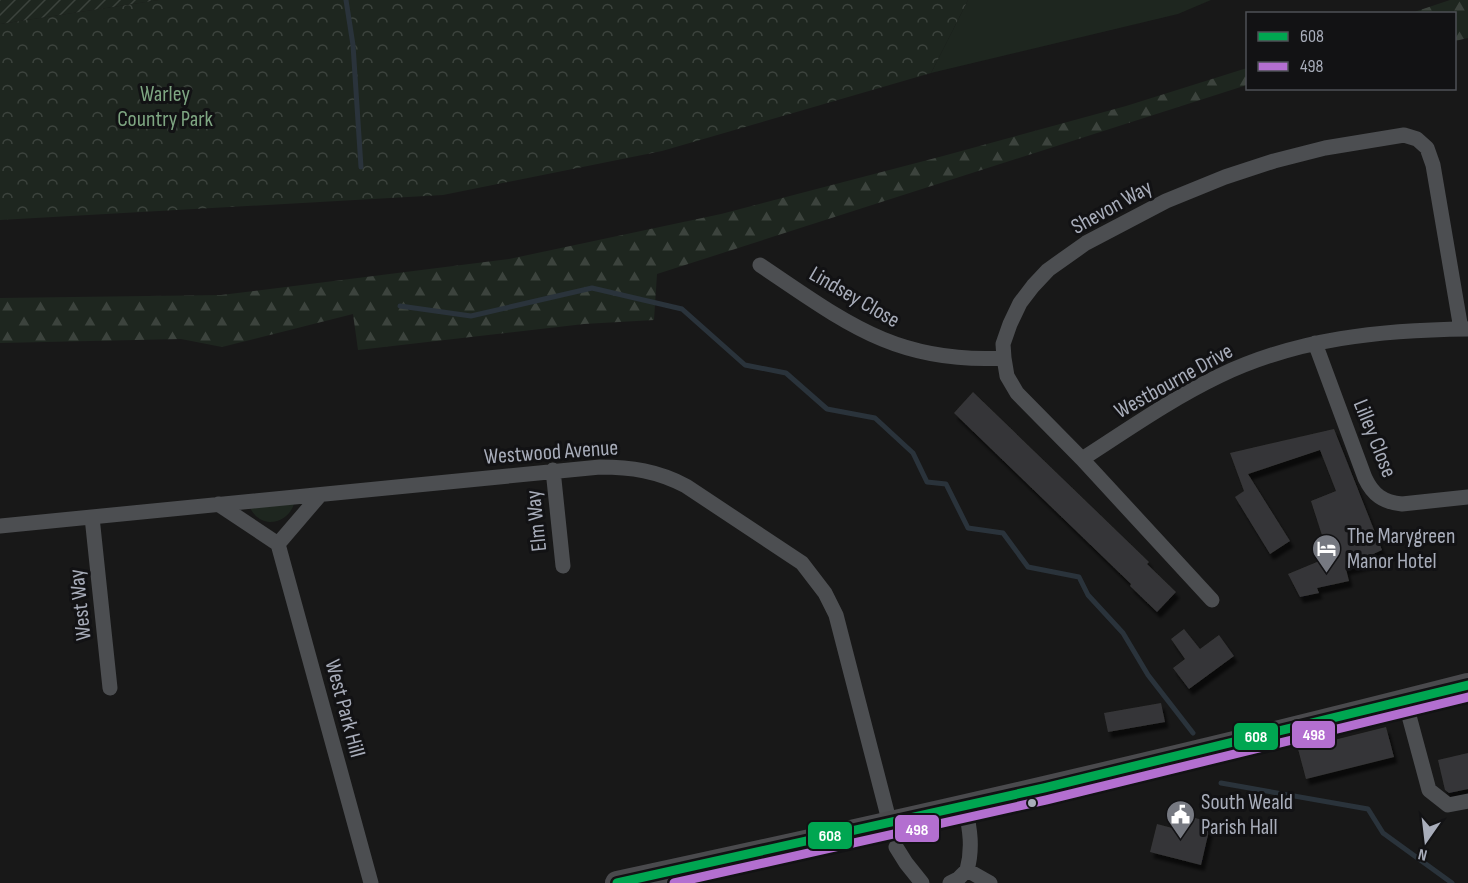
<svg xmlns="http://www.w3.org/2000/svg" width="1468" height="883" font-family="'Sofia Sans Condensed',sans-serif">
<defs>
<pattern id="forest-firs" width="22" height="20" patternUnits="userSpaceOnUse" patternTransform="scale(1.5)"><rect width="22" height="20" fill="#1e261f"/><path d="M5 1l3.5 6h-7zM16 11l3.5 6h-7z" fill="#3c433d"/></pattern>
<pattern id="park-crowns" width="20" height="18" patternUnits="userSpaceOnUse" patternTransform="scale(1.5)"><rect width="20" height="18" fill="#1e261f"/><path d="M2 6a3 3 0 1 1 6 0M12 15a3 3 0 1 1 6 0" fill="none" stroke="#3c433d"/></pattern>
<pattern id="garden-furrows" width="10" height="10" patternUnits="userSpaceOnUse" patternTransform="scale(1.5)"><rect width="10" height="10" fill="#1e261f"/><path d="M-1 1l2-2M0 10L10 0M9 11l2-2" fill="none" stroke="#3c433d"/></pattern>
<filter id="shadow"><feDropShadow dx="3.5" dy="6" stdDeviation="1.5" flood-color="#0009"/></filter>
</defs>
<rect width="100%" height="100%" fill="#181818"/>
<!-- grass -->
<path fill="#1e261f" d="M 968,0 L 1211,0 L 1178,14 L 931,73 Z
M 294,504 C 287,525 261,529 250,508 Z"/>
<!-- forest -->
<path fill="url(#forest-firs)" d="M 1450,0 L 1468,0 L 1468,38 L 1455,41 L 1454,14 L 1411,13 Z
M 1247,68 L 1247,85 L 657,274 L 654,320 L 584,324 L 358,350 L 353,314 L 222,347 L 181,339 L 0,343 L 0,298 L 221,295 L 509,259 L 721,214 L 943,156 L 1126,106 Z"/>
<!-- park -->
<path fill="url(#park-crowns)" d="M 159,0 L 968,0 L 931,73 L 662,151 L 443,195 L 0,220 L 0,24 Z"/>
<!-- garden -->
<path fill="url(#garden-furrows)" d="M 0,0 L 159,0 L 0,24 Z"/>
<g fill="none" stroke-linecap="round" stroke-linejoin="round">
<!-- stream -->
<path stroke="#2a333b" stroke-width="5" d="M 346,0 L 353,45 L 361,167
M 400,306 L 471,316 L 592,288 L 682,309 L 745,365 L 786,373 L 827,409 L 875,418 L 913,453 L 927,482 L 946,484 L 968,528 L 1003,533 L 1028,567 L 1079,577 L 1088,595 L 1123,633 L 1148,675 L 1193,733
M 1221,783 L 1368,809 L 1383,833 L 1452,883"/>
</g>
<!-- building -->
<path fill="#363637" filter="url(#shadow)" d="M 973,392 L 1149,562 L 1147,564 L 1176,592 L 1157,612 L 1130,586 L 1131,584 L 954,413 Z
M 1334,429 L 1382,550 L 1367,557 L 1367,564 L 1346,569 L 1349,581 L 1317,588 L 1319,593 L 1300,597 L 1288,574 L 1329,557 L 1311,501 L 1336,491 L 1320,450 L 1248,474 L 1290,541 L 1270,554 L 1235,497 L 1244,491 L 1230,453 Z
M 1184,629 L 1200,649 L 1219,635 L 1234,656 L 1189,689 L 1173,668 L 1185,659 L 1171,639 Z
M 1161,703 L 1165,722 L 1108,732 L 1104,713 Z
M 1386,727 L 1394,757 L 1306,779 L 1298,749 Z
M 1468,753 L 1468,789 L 1449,793 L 1445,790 L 1438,760 Z
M 1179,814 L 1211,822 L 1201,865 L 1150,852 L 1157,824 L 1176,829 Z"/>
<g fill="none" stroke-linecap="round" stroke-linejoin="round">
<!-- minor -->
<path stroke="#4c4e51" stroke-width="15" d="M 760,265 C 845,322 896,364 1004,358
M 1315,343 L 1365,478 C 1373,495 1383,502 1402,504 L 1468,497
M 1082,459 C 1127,430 1171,399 1219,376 C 1298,338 1381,330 1468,329
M 553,470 L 563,566
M 218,504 L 278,544 L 371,883
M 92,517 L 110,688
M 0,526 L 600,467 C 631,467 658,471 686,486 L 802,563 L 825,593 L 836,615 L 890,824
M 278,544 L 320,495
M 1212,600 L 1082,459 L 1017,393 L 1007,376 L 1004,358 L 1003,344 L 1010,324 L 1020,303 L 1033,286 L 1048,270 L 1086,243 L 1166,201 L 1225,177 L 1274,161 L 1325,148 L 1404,135 L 1417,139 L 1427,148 L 1433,165 L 1461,329
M 1405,701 L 1429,790 L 1448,805 L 1468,801
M 965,807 C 970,829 973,848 967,870 L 990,883
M 896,847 L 906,863 L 922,883
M 950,883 L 958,879 L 967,870"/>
<!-- primary -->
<path stroke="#4a4a4d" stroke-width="24" d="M 617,883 C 902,822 1186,757 1468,685"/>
<defs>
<path id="bus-1" d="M 617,883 L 1044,788 L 1468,685"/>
<path id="bus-2" d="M 674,883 L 1046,800 L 1468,697"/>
</defs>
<!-- bus-1 casing -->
<use href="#bus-1" stroke="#121214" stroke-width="14"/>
<!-- bus-2 casing -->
<use href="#bus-2" stroke="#121214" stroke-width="14"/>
<!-- bus-1 -->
<use href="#bus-1" stroke="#00a651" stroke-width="9"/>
<!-- bus-2 -->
<use href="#bus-2" stroke="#b36fd0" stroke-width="9"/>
</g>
<!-- icons -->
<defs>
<symbol id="hotel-pin" viewBox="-11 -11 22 30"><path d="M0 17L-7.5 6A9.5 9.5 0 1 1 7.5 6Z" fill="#767981" stroke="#121214"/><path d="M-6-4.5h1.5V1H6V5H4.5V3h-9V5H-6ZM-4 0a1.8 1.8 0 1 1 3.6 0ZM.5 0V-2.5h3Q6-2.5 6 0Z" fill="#fff"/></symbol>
<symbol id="civic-pin" viewBox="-11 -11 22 30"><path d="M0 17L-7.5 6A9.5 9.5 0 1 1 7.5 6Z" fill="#767981" stroke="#121214"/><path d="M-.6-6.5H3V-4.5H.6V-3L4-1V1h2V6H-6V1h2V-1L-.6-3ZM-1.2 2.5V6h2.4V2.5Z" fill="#fff"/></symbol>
</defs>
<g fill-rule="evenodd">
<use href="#hotel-pin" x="1310" y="532" width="33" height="45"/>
<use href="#civic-pin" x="1164" y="798" width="33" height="45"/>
</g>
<!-- markers -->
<circle fill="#a8adba" stroke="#121214" stroke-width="2" cx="1032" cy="803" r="5"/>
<g text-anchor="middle" stroke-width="6" stroke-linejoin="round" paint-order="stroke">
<!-- park labels -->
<g font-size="22" fill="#7ea682" stroke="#121214">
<text x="165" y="101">Warley<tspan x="165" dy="25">Country Park</tspan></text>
</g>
<!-- street labels -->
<g font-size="22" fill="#a8adba" stroke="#121214">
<text transform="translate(1111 206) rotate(-29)" y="8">Shevon Way</text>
<text transform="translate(855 296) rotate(30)" y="8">Lindsey Close</text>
<text transform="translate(1173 380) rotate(-29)" y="8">Westbourne Drive</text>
<text transform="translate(1376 438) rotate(68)" y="8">Lilley Close</text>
<text transform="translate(551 451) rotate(-4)" y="8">Westwood Avenue</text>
<text transform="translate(535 521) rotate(-96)" y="8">Elm Way</text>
<text transform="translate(79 605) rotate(-96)" y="8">West Way</text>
<text transform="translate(346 708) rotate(75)" y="8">West Park Hill</text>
</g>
<!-- poi labels -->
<g font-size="22" fill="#a8adba" stroke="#121214" text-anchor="start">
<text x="1347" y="543">The Marygreen<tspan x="1347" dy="25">Manor Hotel</tspan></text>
<text x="1201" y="809">South Weald<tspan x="1201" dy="25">Parish Hall</tspan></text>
</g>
</g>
<g stroke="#121214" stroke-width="2">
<rect x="1291" y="720" width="45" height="29" rx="6" fill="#b36fd0"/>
<rect x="1233" y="722" width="46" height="29" rx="6" fill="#00a651"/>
<rect x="894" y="814" width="46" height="29" rx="6" fill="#b36fd0"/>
<rect x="807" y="821" width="46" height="29" rx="6" fill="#00a651"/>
</g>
<g font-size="16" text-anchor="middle" font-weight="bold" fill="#fff">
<text x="1314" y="740">498</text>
<text x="1256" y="742">608</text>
<text x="917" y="835">498</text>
<text x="830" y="841">608</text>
</g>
<!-- legend -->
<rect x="1246" y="12" width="210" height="78" fill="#121214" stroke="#4e5056" stroke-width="1.5"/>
<rect x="1258" y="32" width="30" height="9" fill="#00a651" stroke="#4e5056" stroke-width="1.5"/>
<text x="1300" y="42" font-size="18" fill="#a8adba">608</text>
<rect x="1258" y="62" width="30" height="9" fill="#b36fd0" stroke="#4e5056" stroke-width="1.5"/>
<text x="1300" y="72" font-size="18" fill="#a8adba">498</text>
<!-- north arrow -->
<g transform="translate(1426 841) rotate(194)" stroke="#121214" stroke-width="4.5" paint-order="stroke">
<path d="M0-4.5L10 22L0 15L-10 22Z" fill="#a8adba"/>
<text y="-9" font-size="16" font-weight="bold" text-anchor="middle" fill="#a8adba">N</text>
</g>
</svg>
